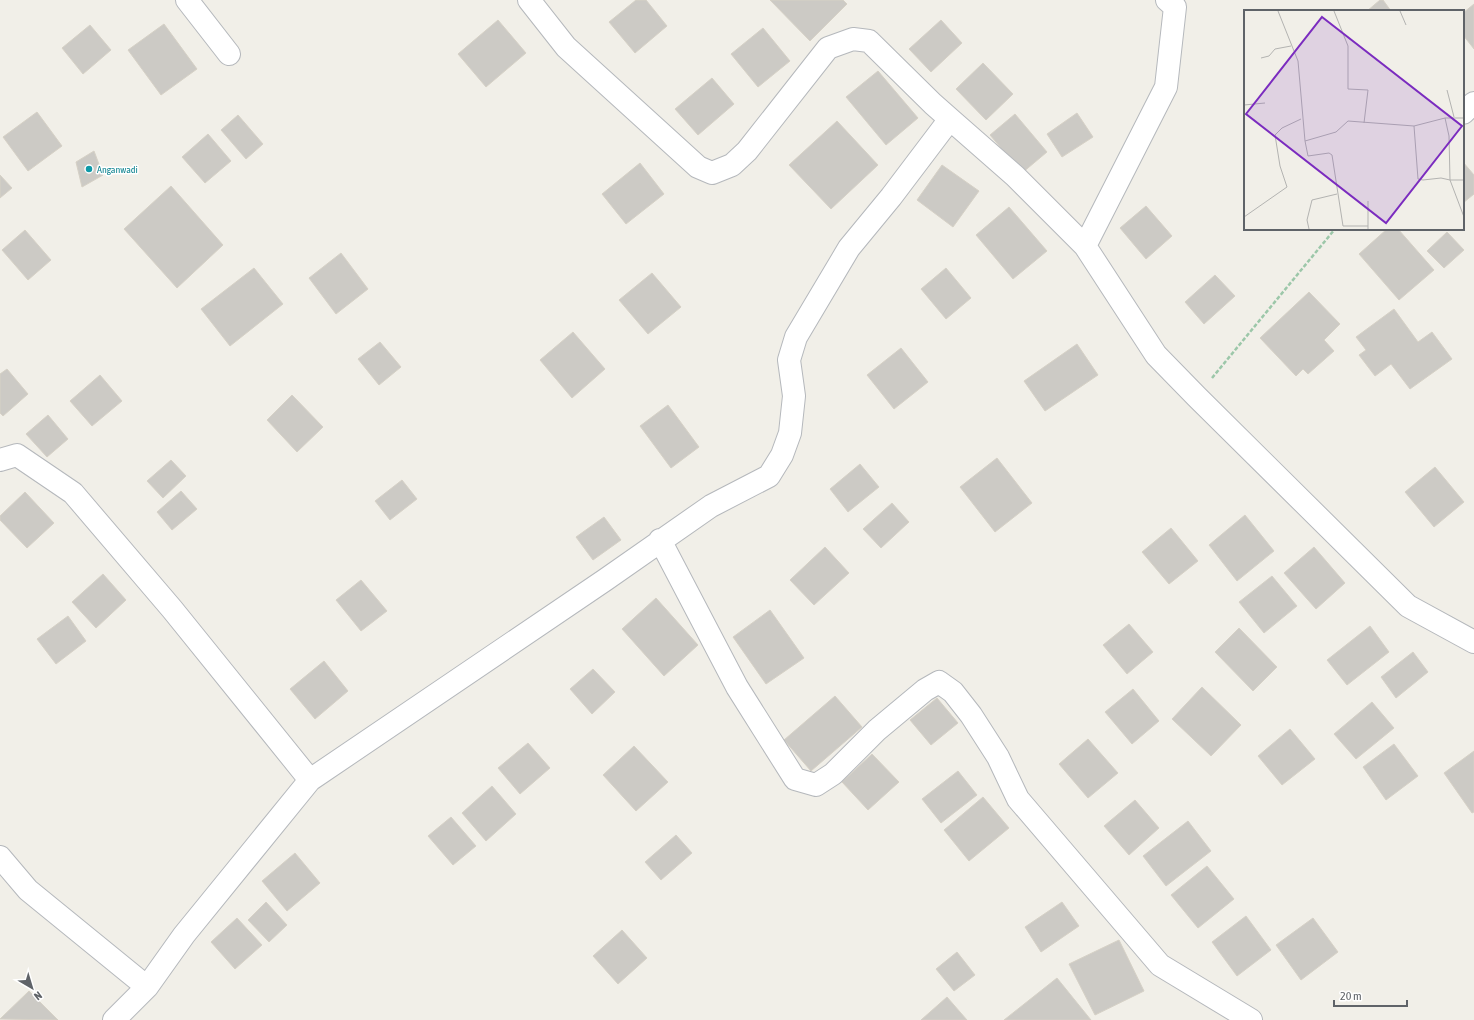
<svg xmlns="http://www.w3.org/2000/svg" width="1474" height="1020" font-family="'Asap Condensed',sans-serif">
<rect width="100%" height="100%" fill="#f1efe8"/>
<!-- building -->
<path fill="#cccac5" stroke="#d6d1c6" d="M 636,0 L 646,0 L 667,26 L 635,53 L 609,22 Z
M 770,0 L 843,0 L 847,4 L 810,41 Z
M 1380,0 L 1383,0 L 1391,11 L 1367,11 Z
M 1474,4 L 1474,49 L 1463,35 L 1463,13 Z
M 498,20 L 526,53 L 486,87 L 458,54 Z
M 941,20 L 962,43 L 931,72 L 909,49 Z
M 164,24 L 197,69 L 161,95 L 128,50 Z
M 90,25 L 111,50 L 83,74 L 62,48 Z
M 763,28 L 790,61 L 758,87 L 731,54 Z
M 983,63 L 1013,94 L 986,120 L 956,89 Z
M 878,71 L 918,118 L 886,145 L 846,97 Z
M 712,78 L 734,104 L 698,135 L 675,109 Z
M 37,112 L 62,146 L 28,171 L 3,137 Z
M 1077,113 L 1093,137 L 1062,157 L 1047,134 Z
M 1015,114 L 1047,152 L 1022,173 L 990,135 Z
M 238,115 L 263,144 L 246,159 L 221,130 Z
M 837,121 L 878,165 L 831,209 L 789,165 Z
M 208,134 L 231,161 L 205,183 L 182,157 Z
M 94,151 L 103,175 L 82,187 L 76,162 Z
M 1463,162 L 1474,175 L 1474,194 L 1463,203 Z
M 640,163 L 664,194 L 626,224 L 602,194 Z
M 942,165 L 979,191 L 953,227 L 917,200 Z
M 0,175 L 12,188 L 0,198 Z
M 171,186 L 223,245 L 177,288 L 124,229 Z
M 1146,206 L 1172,236 L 1146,259 L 1120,228 Z
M 1009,207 L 1047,251 L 1013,279 L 976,235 Z
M 1387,229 L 1398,229 L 1434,270 L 1399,300 L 1359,254 Z
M 25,230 L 51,260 L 28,280 L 2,250 Z
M 1447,232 L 1464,250 L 1444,268 L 1427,251 Z
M 341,253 L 368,289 L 336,314 L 309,278 Z
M 254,268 L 283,304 L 230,346 L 201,309 Z
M 946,268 L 971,298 L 946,319 L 921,289 Z
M 652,273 L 681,307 L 648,334 L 619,300 Z
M 1215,275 L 1235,296 L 1204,324 L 1185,302 Z
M 1309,292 L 1340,324 L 1324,340 L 1334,351 L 1308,374 L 1303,369 L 1296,376 L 1260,338 Z
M 1394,309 L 1418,342 L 1432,332 L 1452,359 L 1410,389 L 1391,364 L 1375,376 L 1359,355 L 1366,350 L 1356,337 Z
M 573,332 L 605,369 L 572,398 L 540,360 Z
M 380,342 L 401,367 L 379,385 L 358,359 Z
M 1077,344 L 1098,375 L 1045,411 L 1024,381 Z
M 901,348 L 928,382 L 894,409 L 867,375 Z
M 7,369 L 28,394 L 3,416 L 0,413 L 0,374 Z
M 100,375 L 122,401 L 92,426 L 70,401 Z
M 292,395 L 323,427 L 297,452 L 267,420 Z
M 668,405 L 699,447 L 671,468 L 640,426 Z
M 48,415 L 68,439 L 47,457 L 26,434 Z
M 997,458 L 1032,503 L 995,532 L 960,487 Z
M 171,460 L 186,476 L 163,498 L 147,481 Z
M 860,464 L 879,487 L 848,512 L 830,489 Z
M 1435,467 L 1464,502 L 1434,527 L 1405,492 Z
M 402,480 L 417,499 L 390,520 L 375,501 Z
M 181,491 L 197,509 L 172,530 L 157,512 Z
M 25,492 L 54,523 L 27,548 L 0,520 L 0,516 Z
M 892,503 L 909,522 L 881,548 L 863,529 Z
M 1245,515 L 1274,551 L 1237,581 L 1209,545 Z
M 604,517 L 621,540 L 593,560 L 576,537 Z
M 1171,528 L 1198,561 L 1169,584 L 1142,552 Z
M 825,547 L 849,573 L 814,605 L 790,580 Z
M 1314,547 L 1345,583 L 1316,609 L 1284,573 Z
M 103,574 L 126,600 L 96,628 L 72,602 Z
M 1272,576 L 1297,606 L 1264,633 L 1239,602 Z
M 361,580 L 387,611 L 361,631 L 336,600 Z
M 656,598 L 698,645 L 664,676 L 622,629 Z
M 770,610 L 804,658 L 766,684 L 733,637 Z
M 68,616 L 86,641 L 56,664 L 37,639 Z
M 1129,624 L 1153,652 L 1127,674 L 1103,645 Z
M 1370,626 L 1389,652 L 1347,685 L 1327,660 Z
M 1239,628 L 1277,667 L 1253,691 L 1215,652 Z
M 1413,652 L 1428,672 L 1396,698 L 1381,677 Z
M 324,661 L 348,691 L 315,719 L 290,689 Z
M 593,669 L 615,692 L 592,714 L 570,689 Z
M 1202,687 L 1241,725 L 1211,756 L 1172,719 Z
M 1133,689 L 1159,721 L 1132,744 L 1105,712 Z
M 835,696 L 862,727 L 811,771 L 784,740 Z
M 937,698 L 958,723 L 931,745 L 910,720 Z
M 1372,702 L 1394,728 L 1356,759 L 1334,734 Z
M 1290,729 L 1315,759 L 1282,785 L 1258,756 Z
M 1088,739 L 1118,773 L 1088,798 L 1059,764 Z
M 528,743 L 550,768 L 520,794 L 498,768 Z
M 1394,744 L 1418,776 L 1386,800 L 1363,767 Z
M 634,746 L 668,782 L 636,811 L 603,775 Z
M 1474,751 L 1474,812 L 1472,813 L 1444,773 Z
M 872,754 L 899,782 L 868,810 L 842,782 Z
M 958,771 L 977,795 L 941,823 L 922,799 Z
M 492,786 L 516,814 L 486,841 L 462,813 Z
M 983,797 L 1009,828 L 969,861 L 944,830 Z
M 1135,800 L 1159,828 L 1129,855 L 1104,826 Z
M 451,817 L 476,846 L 453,865 L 428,836 Z
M 1188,821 L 1211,851 L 1166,886 L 1143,856 Z
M 676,835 L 692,853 L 661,880 L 645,862 Z
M 295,853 L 320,883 L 287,911 L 262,881 Z
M 1207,866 L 1234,899 L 1198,928 L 1171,895 Z
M 266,902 L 287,925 L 269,942 L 248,920 Z
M 1062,902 L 1079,926 L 1041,952 L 1025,927 Z
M 1246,916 L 1271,950 L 1237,976 L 1212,942 Z
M 237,918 L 262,945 L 235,969 L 211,942 Z
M 1313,918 L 1338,952 L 1301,980 L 1276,945 Z
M 622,930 L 647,958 L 618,984 L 593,956 Z
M 1119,940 L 1144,991 L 1095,1015 L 1069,964 Z
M 957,952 L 975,975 L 954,991 L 936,969 Z
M 1057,978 L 1091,1020 L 1004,1020 Z
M 29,991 L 58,1020 L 0,1019 Z
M 947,997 L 967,1020 L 921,1020 Z"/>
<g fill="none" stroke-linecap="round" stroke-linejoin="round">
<defs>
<path id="street" d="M 187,0 L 229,54
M 529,0 L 566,47 L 698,167 L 712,173 L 732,165 L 747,151 L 828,48 L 853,39 L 869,41 L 933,104 L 950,119
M 1463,113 L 1474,103
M 1085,246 L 1166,87 L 1175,7 L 1167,0
M 0,460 L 17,455 L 73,493 L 172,609 L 310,780
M 660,540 L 737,687 L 795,779 L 816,785 L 833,774 L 877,730 L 925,690 L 939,682 L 953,692 L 971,715 L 998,757 L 1018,799 L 1160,965 L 1251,1020
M 0,857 L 28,890 L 147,987
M 114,1020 L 147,987 L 184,935 L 310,780 L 605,580 L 711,506 L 769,476 L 782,455 L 790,433 L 794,396 L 789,360 L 796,337 L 849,248 L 891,197 L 950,119 L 1015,176 L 1085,246 L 1156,355 L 1197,397 L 1408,606 L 1474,642"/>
</defs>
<!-- street casing -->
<use href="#street" stroke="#b5b8bc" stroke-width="24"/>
<!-- path -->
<path stroke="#9cc7a9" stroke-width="2.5" stroke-dasharray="4 2" stroke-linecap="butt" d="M 1212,378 L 1335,229"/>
<!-- street -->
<use href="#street" stroke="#fff" stroke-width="22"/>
</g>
<!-- markers -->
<circle fill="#0f9aa8" stroke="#fff" stroke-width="1.5" cx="89" cy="169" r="4"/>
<g text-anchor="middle" stroke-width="3" stroke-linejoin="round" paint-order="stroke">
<!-- culture labels -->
<g font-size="10" fill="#0d838f" stroke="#fff" text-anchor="start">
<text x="97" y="173">Anganwadi</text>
</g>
</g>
<!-- overview -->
<g transform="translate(1244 10)">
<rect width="220" height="220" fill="#f1efe8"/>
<path fill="none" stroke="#b3b3b1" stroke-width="1" d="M 34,1 L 54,51 L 61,131 L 92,122 L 104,111 L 170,116 L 201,108 L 220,108M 90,1 L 104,36 L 104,79 L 124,80 L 120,113M 156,1 L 162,15M 17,48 L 25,46 L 31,39 L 47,36M 203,80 L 210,107M 0,95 L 21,93M 201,108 L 205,126 L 206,170 L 220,170M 170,116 L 174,169 L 179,170 L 197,168 L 206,170 L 220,207M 61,131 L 64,146 L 85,143 L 88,145 L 99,216 L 124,216 L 124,219M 0,207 L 43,177 L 36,156 L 31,125 L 38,118 L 57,109M 124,216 L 124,191M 65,219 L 63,210 L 68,190 L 93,184"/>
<path fill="#7b2cbf" fill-opacity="0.15" stroke="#7b2cbf" stroke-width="2" d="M 78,7 L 218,116 L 142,213 L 2,104 Z"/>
<rect width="220" height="220" fill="none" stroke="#5f6368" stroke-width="2"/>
</g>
<!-- north arrow -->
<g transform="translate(32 988) rotate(142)" stroke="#ffffff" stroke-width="3" paint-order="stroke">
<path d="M0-3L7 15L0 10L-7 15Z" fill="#5f6368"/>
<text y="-6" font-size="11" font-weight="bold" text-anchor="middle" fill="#5f6368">N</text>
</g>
<!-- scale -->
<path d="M1334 1000v6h73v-6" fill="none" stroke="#5f6368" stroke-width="2"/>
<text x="1340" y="1000" font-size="12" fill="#5f6368" stroke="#ffffff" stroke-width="3" paint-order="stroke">20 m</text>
</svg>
